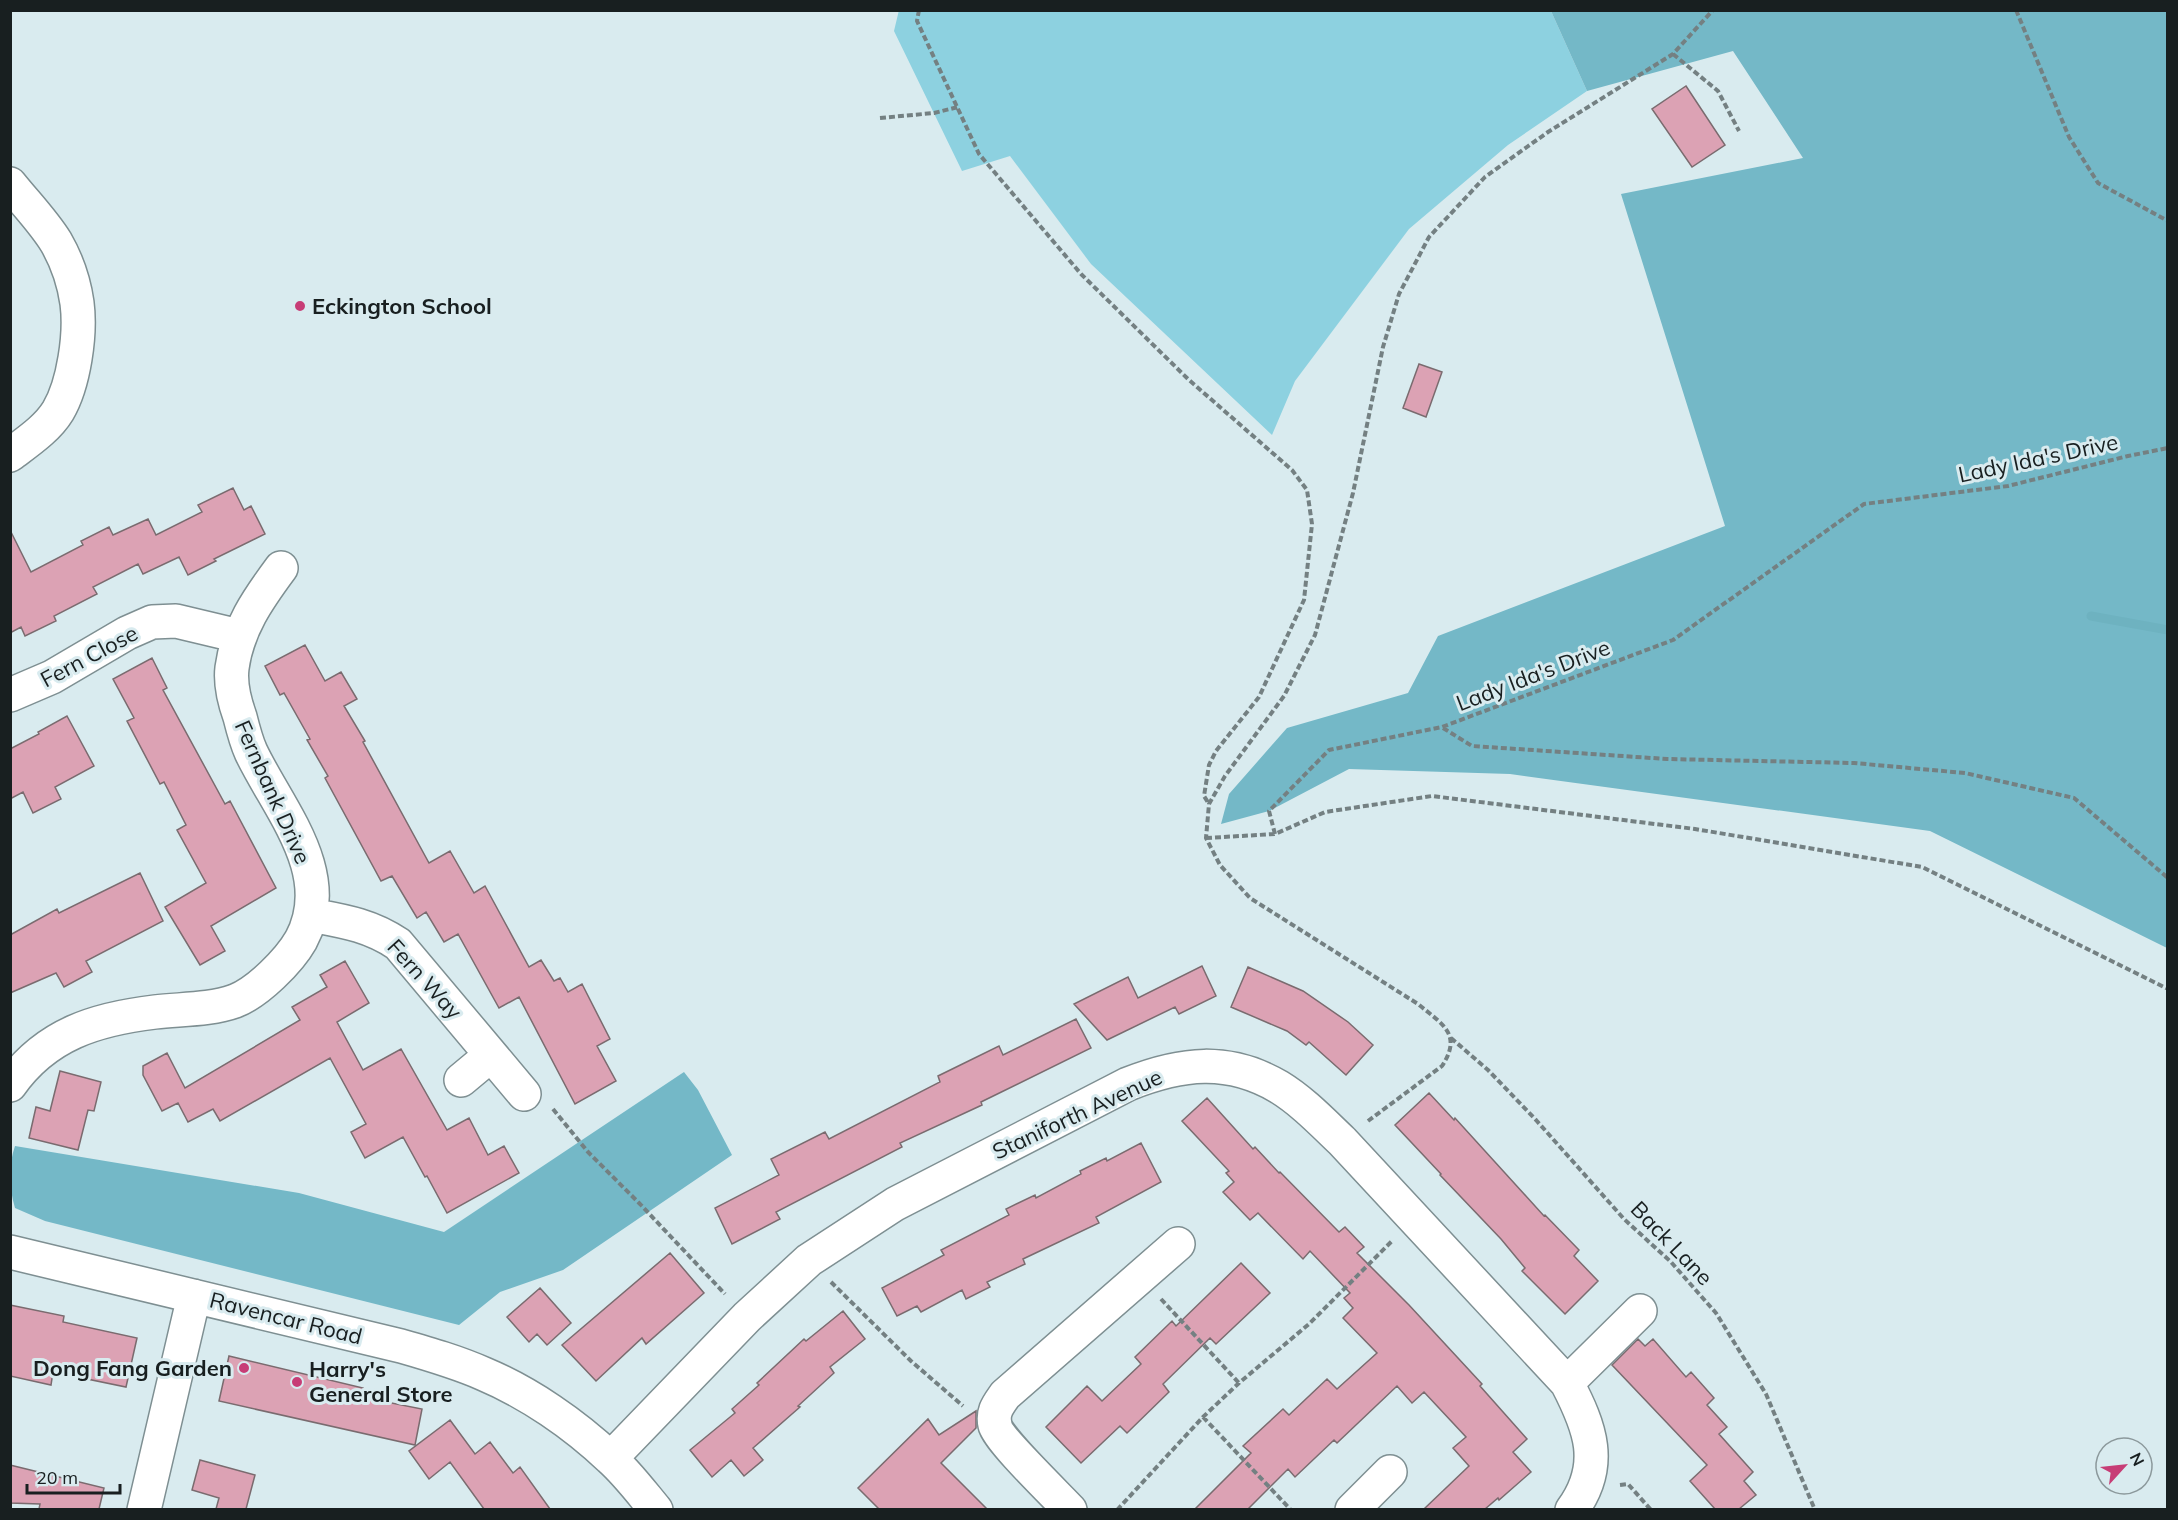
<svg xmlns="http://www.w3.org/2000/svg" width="2178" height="1520" font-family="Mulish,sans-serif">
<rect width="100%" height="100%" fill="#d9ebef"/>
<!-- green -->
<path fill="#8dd1e0" d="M 899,10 L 1551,11 L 1587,91 L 1508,145 L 1409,229 L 1295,381 L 1272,435 L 1091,264 L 1010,156 L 962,171 L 894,31 Z"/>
<!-- forest -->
<path fill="#74b8c7" d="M 1551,11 L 2167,11 L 2167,948 L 1930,831 L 1510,774 L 1349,769 L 1269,811 L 1221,824 L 1229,794 L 1287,728 L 1408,693 L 1438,636 L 1725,526 L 1621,194 L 1803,158 L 1733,51 L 1587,91 Z
M 684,1072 L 698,1090 L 732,1155 L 563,1270 L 500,1292 L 459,1325 L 45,1221 L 15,1208 C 9,1188 8,1166 15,1146 L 299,1193 L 444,1232 Z"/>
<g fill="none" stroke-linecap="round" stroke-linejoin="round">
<!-- stream -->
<path stroke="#6eb2c0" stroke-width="9" d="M 2091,616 L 2168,630"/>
</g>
<!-- building -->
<path fill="#dca2b4" stroke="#7a6b6f" stroke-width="1.5" d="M 1686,86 L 1725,145 L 1692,167 L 1652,109 Z
M 1419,364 L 1442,372 L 1426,417 L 1403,408 Z
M 233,488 L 244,510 L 251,506 L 265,534 L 214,559 L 216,561 L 188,575 L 179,557 L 143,574 L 138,564 L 93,587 L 97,594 L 54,616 L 56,621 L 25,636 L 21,627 L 10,633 L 10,530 L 31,572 L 83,545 L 81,541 L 109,527 L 113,535 L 148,519 L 156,535 L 202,512 L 198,505 Z
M 305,645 L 325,681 L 341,672 L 357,699 L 344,706 L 365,741 L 363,742 L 429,863 L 450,851 L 474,893 L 485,886 L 529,967 L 541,960 L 554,981 L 560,978 L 568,992 L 582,984 L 610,1039 L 597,1046 L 616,1081 L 575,1104 L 519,997 L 499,1008 L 458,934 L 444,942 L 426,912 L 417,918 L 392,876 L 381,881 L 325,778 L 328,776 L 307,740 L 310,739 L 284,693 L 280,695 L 265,666 Z
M 152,658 L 167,688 L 163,690 L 225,804 L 230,801 L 276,888 L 211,926 L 225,951 L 200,965 L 165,907 L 206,883 L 177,830 L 186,825 L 164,782 L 160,784 L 127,721 L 134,718 L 113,679 Z
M 67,716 L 94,766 L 55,787 L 61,799 L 33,813 L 23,792 L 10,799 L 10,749 L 39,734 L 38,732 Z
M 140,873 L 163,921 L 86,961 L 92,972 L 64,987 L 56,973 L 10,993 L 10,935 L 57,909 L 59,913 Z
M 345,961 L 369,1003 L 337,1022 L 363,1070 L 401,1049 L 447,1130 L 469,1118 L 488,1155 L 504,1146 L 519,1173 L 447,1213 L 427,1176 L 425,1177 L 403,1137 L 365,1158 L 351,1132 L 366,1124 L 330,1058 L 220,1121 L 213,1109 L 188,1122 L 178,1103 L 162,1111 L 143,1075 L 143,1066 L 167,1053 L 185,1088 L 300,1020 L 292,1007 L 327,987 L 320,975 Z
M 1202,966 L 1216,996 L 1179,1014 L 1175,1007 L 1107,1040 L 1074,1004 L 1128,977 L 1138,998 Z
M 1248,967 L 1303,991 L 1348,1022 L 1373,1045 L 1346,1075 L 1309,1042 L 1306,1045 L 1287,1031 L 1231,1007 Z
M 1076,1019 L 1091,1048 L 981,1102 L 982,1105 L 900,1143 L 902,1147 L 776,1212 L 780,1219 L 732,1244 L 715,1208 L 779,1175 L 771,1159 L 825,1132 L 829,1139 L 940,1082 L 938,1076 L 999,1046 L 1003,1055 Z
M 60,1071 L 101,1082 L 94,1111 L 88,1110 L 78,1150 L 29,1138 L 36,1107 L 50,1111 Z
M 1429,1093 L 1454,1120 L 1455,1118 L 1544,1216 L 1545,1215 L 1579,1250 L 1574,1256 L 1598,1281 L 1565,1314 L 1522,1271 L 1525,1268 L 1501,1239 L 1440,1175 L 1441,1174 L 1395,1125 Z
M 1207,1098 L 1253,1149 L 1255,1147 L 1279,1173 L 1280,1172 L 1339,1232 L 1345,1227 L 1364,1247 L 1357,1253 L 1409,1305 L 1482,1384 L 1480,1386 L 1527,1439 L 1513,1452 L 1531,1472 L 1499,1500 L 1498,1498 L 1485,1509 L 1424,1509 L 1469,1466 L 1453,1448 L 1466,1437 L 1424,1392 L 1412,1403 L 1397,1386 L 1337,1443 L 1334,1440 L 1295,1477 L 1288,1469 L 1248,1509 L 1195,1509 L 1251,1453 L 1243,1446 L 1283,1409 L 1289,1415 L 1327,1379 L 1337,1389 L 1377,1353 L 1343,1318 L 1353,1308 L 1344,1298 L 1350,1293 L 1310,1251 L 1303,1259 L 1258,1213 L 1250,1220 L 1223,1192 L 1234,1182 L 1226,1173 L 1229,1171 L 1182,1121 Z
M 1141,1143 L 1161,1182 L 1096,1217 L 1099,1223 L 1023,1259 L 1025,1264 L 987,1282 L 990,1287 L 966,1299 L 962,1290 L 921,1312 L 917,1306 L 897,1316 L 882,1288 L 944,1255 L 941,1250 L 1009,1215 L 1006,1209 L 1035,1195 L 1036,1198 L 1081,1174 L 1080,1171 L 1106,1158 L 1107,1161 Z
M 670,1253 L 704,1293 L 646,1344 L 642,1338 L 596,1381 L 562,1345 Z
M 1241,1263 L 1270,1293 L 1216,1344 L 1210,1338 L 1163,1384 L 1169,1392 L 1127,1433 L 1120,1426 L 1081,1463 L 1046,1427 L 1087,1386 L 1102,1401 L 1141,1364 L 1135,1357 L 1172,1321 L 1176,1326 Z
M 540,1288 L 571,1323 L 547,1345 L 537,1334 L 529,1342 L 507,1317 Z
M 10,1305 L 64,1316 L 63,1322 L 137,1338 L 126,1387 L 53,1372 L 51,1385 L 10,1376 Z
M 843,1311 L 865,1339 L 830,1367 L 834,1373 L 798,1406 L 800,1407 L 753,1448 L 763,1460 L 744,1476 L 731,1460 L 712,1477 L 690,1450 L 735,1413 L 732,1409 L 759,1385 L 757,1383 L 804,1339 L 806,1341 Z
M 1638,1339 L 1645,1346 L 1653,1339 L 1686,1377 L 1691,1372 L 1714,1398 L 1707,1405 L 1727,1427 L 1719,1434 L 1753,1472 L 1744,1481 L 1756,1495 L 1739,1509 L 1715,1509 L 1690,1481 L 1707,1465 L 1612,1365 Z
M 229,1356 L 363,1388 L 361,1397 L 422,1409 L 415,1445 L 219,1401 Z
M 976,1411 L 976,1428 L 941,1463 L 987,1509 L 879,1509 L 858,1488 L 928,1419 L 939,1435 Z
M 450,1420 L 475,1454 L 490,1442 L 513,1473 L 520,1467 L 550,1509 L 484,1509 L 450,1462 L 429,1479 L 409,1451 Z
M 200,1460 L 255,1475 L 246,1509 L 216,1509 L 219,1498 L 192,1490 Z
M 10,1465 L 104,1488 L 99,1509 L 39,1509 L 40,1504 L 10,1503 Z"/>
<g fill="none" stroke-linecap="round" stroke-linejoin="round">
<defs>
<path id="minor" d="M 10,184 C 26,204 43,221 56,242 C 67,261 74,282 77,303 C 81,334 74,384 58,411 C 47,429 27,442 10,455
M 10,695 L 52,677 L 127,633 L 152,622 L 176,621 L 239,636
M 311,915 C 343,921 370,925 398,944 L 524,1094
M 461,1080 L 491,1055
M 10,1085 C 46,1034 96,1019 155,1012 C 182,1009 210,1010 235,1001 C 258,992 289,961 301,940 C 337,873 278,809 251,752 C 246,741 243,729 240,717 C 235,703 230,684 232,668 C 237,629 258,599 281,568
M 10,1252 L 401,1346 C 429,1354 457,1362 484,1374 C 529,1393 574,1424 610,1458 C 627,1473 641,1492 656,1510
M 1567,1383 L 1640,1311
M 611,1458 L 747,1317 L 809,1260 L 895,1204 L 1128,1084 C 1181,1063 1228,1057 1279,1087 C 1302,1101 1322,1122 1342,1141 L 1567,1383 C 1590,1427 1605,1465 1572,1510
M 144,1510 L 194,1296
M 1070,1510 C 1057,1496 997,1438 995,1425 C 992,1412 998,1405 1005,1395 L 1178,1244
M 1352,1510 L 1390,1472"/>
</defs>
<!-- minor casing -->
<use href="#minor" stroke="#7e8f92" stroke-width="36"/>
<!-- path -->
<path stroke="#748082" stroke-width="4" stroke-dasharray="6 3" stroke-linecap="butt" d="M 919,10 L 917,21 L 979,154 L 1081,274 L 1189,380 L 1292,470 L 1307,490 L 1312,524 L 1304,600 L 1259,697 L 1216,751 L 1209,765 L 1204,796 L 1209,804
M 2016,10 L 2069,137 L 2098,183 L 2168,221
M 1673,54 L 1718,91 L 1739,131
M 880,118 L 934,113 L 958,107
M 1443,728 L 1472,746 L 1667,759 L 1854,763 L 1965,773 L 2074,798 L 2168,878
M 1275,834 L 1269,811 L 1329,750 L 1442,727 L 1673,640 L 1864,504 L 2008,486 L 2128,456 L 2168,448
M 1206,838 L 1275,834 L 1325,812 L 1432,796 L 1695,829 L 1922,867 L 2168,989
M 1451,1038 L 1488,1070 L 1536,1120 L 1624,1219 L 1671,1262 L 1716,1313 L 1766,1394 L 1815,1510
M 553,1109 L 588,1152 L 640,1204 L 725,1294
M 1368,1121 L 1442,1066 C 1463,1034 1442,1024 1418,1004 L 1250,898 L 1220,865 L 1206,838 L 1209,804 L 1225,776 L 1284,696 L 1315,635 L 1353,493 L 1383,347 L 1399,294 L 1429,237 L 1485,177 L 1548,132 L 1673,54 L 1713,10
M 831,1282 L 911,1361 L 963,1406
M 1161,1299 L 1239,1383
M 1203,1417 L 1291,1510
M 1620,1485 L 1628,1484 L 1651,1510
M 1117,1510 L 1203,1417 L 1239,1383 L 1309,1324 L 1393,1240"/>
<!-- minor -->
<use href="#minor" stroke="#fff" stroke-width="33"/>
</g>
<!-- markers -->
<g fill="#c73d76" stroke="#d9ebef" stroke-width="2">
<circle cx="300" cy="306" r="6"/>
<circle cx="244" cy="1368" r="6"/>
<circle cx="297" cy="1382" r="6"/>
</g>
<g text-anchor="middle" stroke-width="6" stroke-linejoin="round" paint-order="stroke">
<!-- poi labels -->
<g font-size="22" font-weight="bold" fill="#181f20" stroke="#d9ebef" text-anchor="start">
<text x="312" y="314">Eckington School</text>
<text x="232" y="1376" text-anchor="end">Dong Fang Garden</text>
<text x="309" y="1377">Harry's<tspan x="309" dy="25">General Store</tspan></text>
</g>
<!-- street labels -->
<g font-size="22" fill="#181f20" stroke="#d9ebef">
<text transform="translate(2038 458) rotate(-12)" y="8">Lady Ida's Drive</text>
<text transform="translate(89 656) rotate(-28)" y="8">Fern Close</text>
<text transform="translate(1533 675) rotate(-21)" y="8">Lady Ida's Drive</text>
<text transform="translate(273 792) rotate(66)" y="8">Fernbank Drive</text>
<text transform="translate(425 979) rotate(48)" y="8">Fern Way</text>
<text transform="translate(1077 1114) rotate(-25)" y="8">Staniforth Avenue</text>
<text transform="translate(1672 1243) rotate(46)" y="8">Back Lane</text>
<text transform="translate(286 1318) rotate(14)" y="8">Ravencar Road</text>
</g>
</g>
<!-- border -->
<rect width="2178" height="1520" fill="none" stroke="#181f20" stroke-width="24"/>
<!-- north arrow -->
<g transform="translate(2124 1466) rotate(63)"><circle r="28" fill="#d9ebef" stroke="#8c999c" stroke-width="1.5"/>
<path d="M0-4.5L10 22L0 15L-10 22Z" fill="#c73d76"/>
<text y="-9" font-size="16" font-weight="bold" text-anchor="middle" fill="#181f20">N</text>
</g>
<!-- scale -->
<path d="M27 1484v9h93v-9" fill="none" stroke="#181f20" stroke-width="3"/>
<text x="36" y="1484" font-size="18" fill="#181f20" stroke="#d9ebef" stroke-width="4.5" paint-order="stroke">20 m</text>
</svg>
